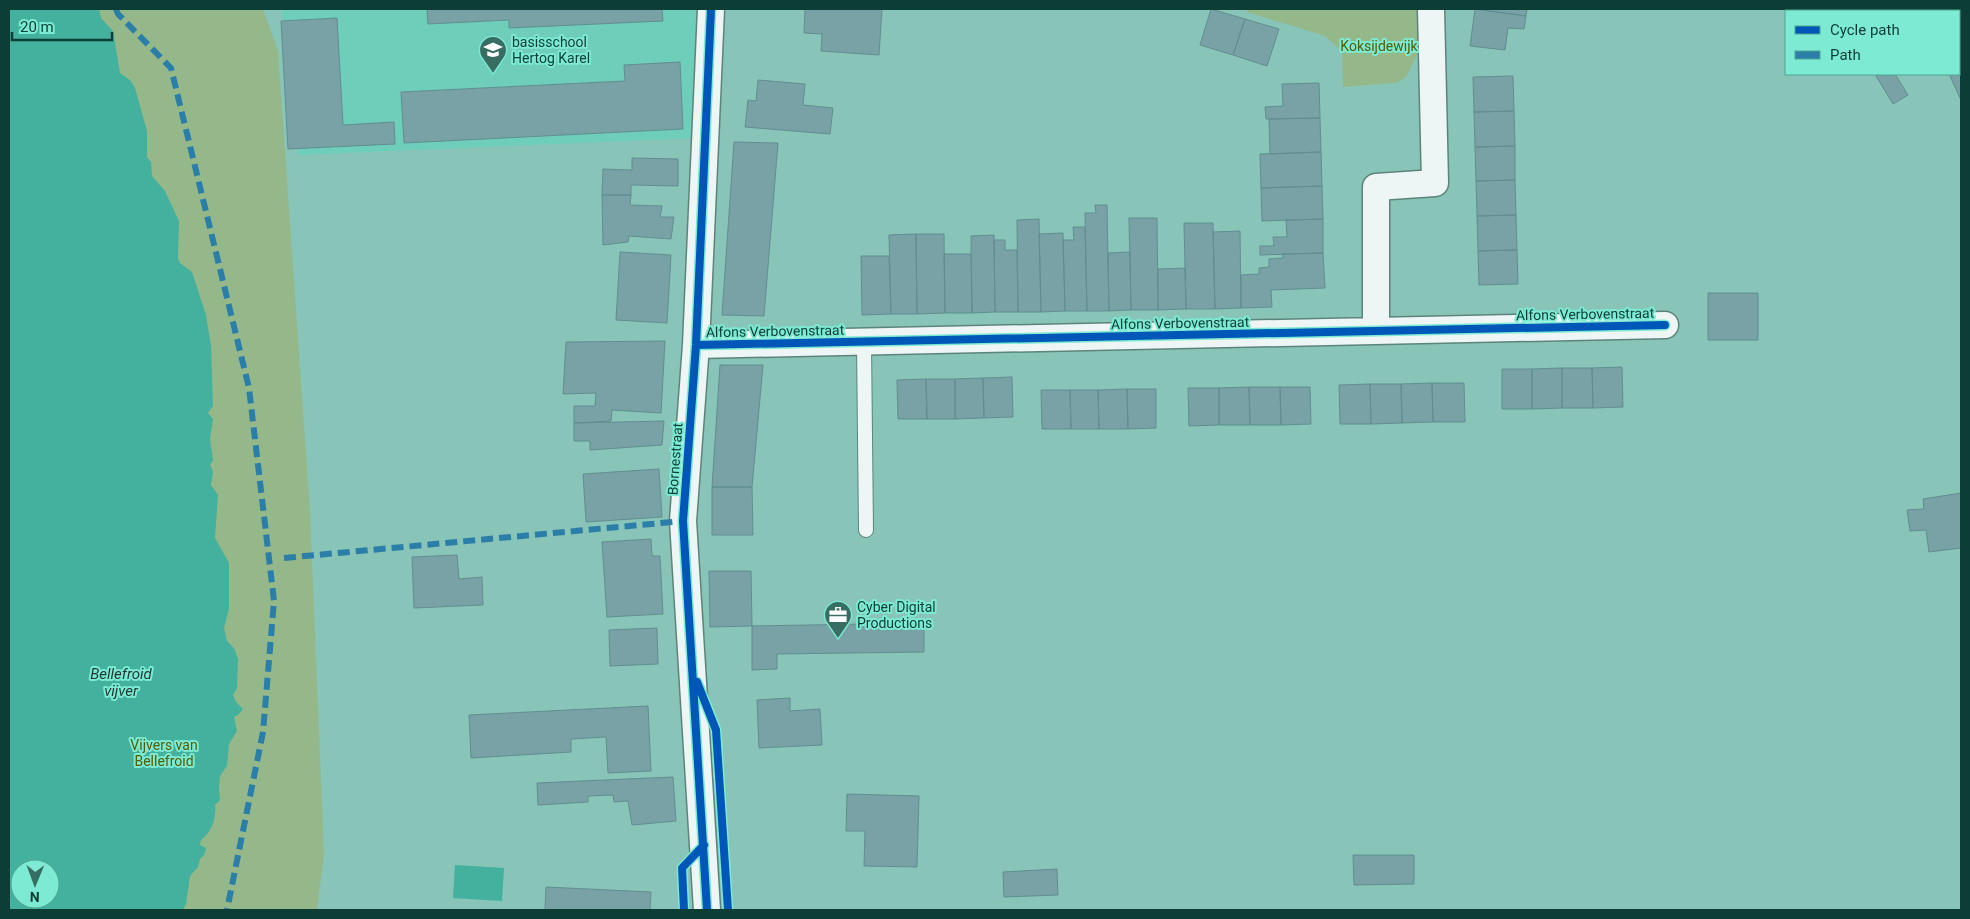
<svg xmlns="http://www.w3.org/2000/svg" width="1970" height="919" font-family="Roboto,sans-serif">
<rect width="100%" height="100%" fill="#88c4b7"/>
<!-- built -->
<path fill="#6eceba" d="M 282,9 L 699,9 L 696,138 L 298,155 Z"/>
<!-- green -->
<path fill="#95b88a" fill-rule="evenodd" d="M 9,9 L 263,9 L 278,51 L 310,512 L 324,854 L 317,910 L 9,910 ZM 20,869 L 50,869 L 50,899 L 20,899 Z
M 1247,9 L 1422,9 L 1422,45 L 1406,77 L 1396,83 L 1343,87 L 1342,51 L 1325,36 L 1247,12 Z"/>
<!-- water -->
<path fill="#43b19e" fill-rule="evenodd" d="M 9,9 L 99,9 L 101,18 L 113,31 L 120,73 L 130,80 L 135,88 L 147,131 L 147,157 L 151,162 L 152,176 L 165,191 L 179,221 L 178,259 L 180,263 L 192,272 L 206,315 L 211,346 L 213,406 L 208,413 L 213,419 L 210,439 L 213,460 L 210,465 C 215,473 212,476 211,485 L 218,495 L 215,538 L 229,563 L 229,609 L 224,628 L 227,641 L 234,648 L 238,659 L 237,688 L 233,695 L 236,702 L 243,709 L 238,715 L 234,717 L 237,731 L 229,744 L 227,766 L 220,776 L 219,788 L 220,800 L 215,805 C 217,818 211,833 201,840 L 200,845 L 206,848 L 204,855 L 200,859 L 198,867 L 190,876 L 186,904 L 183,910 L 9,910 ZM 20,869 L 50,869 L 50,899 L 20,899 Z
M 455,865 L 504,868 L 502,901 L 453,898 Z"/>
<!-- building -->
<path fill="#78a2a6" stroke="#618e90" d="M 427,9 L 662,9 L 663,21 L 509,28 L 509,20 L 428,24 Z
M 805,9 L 882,9 L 879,55 L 821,51 L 822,34 L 804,33 Z
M 1211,9 L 1245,19 L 1233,55 L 1200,45 Z
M 1475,9 L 1526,16 L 1524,29 L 1508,28 L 1505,50 L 1470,46 Z
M 1475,9 L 1527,9 L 1526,16 Z
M 1913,9 L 1961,9 L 1961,29 L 1959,30 L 1959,11 L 1907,11 Z
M 337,18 L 343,125 L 394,122 L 395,144 L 288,149 L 281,21 Z
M 1245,19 L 1279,29 L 1267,66 L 1233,55 Z
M 680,62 L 683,129 L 404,143 L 401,92 L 625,81 L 624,65 Z
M 1961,62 L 1961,100 L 1949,74 L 1959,74 L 1959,63 Z
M 1880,74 L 1895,74 L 1908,95 L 1893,104 L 1876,76 Z
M 1513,76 L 1514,111 L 1474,112 L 1473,77 Z
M 758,80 L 805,84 L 803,105 L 833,108 L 830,134 L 745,127 L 748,100 L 756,101 Z
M 1319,83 L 1320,118 L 1266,119 L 1265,107 L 1283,106 L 1282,84 Z
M 1514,111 L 1515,146 L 1475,147 L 1474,112 Z
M 1320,118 L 1321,152 L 1270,154 L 1269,119 Z
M 734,142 L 778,143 L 764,316 L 722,315 Z
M 1515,146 L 1515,180 L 1476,181 L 1475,147 Z
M 1321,152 L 1322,186 L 1261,188 L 1260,154 Z
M 632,158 L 678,159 L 678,186 L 631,185 L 631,195 L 602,195 L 603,169 L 632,170 Z
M 1515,180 L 1516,215 L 1477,216 L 1476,181 Z
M 1322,186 L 1323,219 L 1262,221 L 1261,188 Z
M 602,195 L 631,195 L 630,205 L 662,206 L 660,217 L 674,217 L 671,239 L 629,236 L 628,242 L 603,245 Z
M 1095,205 L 1107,205 L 1109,311 L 1087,311 L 1085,213 L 1096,213 Z
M 1516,215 L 1517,250 L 1478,251 L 1477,216 Z
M 1129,218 L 1157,218 L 1158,310 L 1131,310 Z
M 1039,219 L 1041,312 L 1018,312 L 1017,220 Z
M 1323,219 L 1323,253 L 1260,255 L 1260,246 L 1274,246 L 1273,237 L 1287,237 L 1286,220 Z
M 1184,223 L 1213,223 L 1215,309 L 1186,309 Z
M 1073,227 L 1085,227 L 1087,311 L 1065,311 L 1063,240 L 1074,240 Z
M 1240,231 L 1241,308 L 1215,309 L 1213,232 Z
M 1063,233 L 1065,311 L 1041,312 L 1039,234 Z
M 916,234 L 917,314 L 891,314 L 889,235 Z
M 916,234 L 944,234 L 945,313 L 917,314 Z
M 994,235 L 995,312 L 972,313 L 971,236 Z
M 994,240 L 1005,240 L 1005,250 L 1017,250 L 1018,312 L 995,312 Z
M 1517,250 L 1518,284 L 1479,285 L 1478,251 Z
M 620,252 L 671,255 L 667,323 L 616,320 Z
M 1130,252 L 1131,310 L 1109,311 L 1108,253 Z
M 1323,253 L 1325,288 L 1271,290 L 1272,307 L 1241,308 L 1241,275 L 1259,274 L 1259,268 L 1269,267 L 1269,259 L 1283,258 L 1282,254 Z
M 944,254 L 971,254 L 972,313 L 945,313 Z
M 861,256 L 889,256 L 891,314 L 862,315 Z
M 1185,268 L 1186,309 L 1158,310 L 1158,269 Z
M 1708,293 L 1758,293 L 1758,340 L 1708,340 Z
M 665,341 L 661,413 L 612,410 L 611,421 L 574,423 L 574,406 L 595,406 L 596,393 L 563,394 L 566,342 Z
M 720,365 L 763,365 L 752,487 L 712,487 Z
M 1622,367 L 1623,407 L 1593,408 L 1592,368 Z
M 1562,368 L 1562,408 L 1532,409 L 1532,369 Z
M 1562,368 L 1592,368 L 1593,408 L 1562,408 Z
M 1502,369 L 1532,369 L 1532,409 L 1502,409 Z
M 1012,377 L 1013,417 L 984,418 L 983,378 Z
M 983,378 L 984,418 L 955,419 L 955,379 Z
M 926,379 L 927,419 L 898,419 L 897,380 Z
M 926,379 L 955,379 L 955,419 L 927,419 Z
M 1432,383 L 1464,383 L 1465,422 L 1433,422 Z
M 1432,383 L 1433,422 L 1402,423 L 1401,384 Z
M 1370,384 L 1371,424 L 1340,424 L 1339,385 Z
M 1370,384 L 1401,384 L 1402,423 L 1371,424 Z
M 1249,387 L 1250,425 L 1219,425 L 1219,388 Z
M 1249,387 L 1280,387 L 1281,425 L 1250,425 Z
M 1280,387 L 1310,387 L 1311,424 L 1281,425 Z
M 1188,388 L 1219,388 L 1219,425 L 1189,426 Z
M 1127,389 L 1128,429 L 1099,429 L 1098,390 Z
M 1127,389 L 1156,389 L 1156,428 L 1128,429 Z
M 1041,390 L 1070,390 L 1071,429 L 1042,429 Z
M 1070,390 L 1098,390 L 1099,429 L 1071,429 Z
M 664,421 L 662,445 L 590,450 L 590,441 L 574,441 L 574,423 Z
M 659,469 L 662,517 L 586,522 L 583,474 Z
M 712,487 L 752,487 L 753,535 L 712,535 Z
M 1961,493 L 1961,548 L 1929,552 L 1926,530 L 1910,531 L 1907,510 L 1924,509 L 1923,499 Z
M 651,539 L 652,556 L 660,556 L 663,614 L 607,617 L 602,542 Z
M 457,555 L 459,579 L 482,577 L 483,605 L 414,608 L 412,557 Z
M 709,571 L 751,571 L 752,626 L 710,627 Z
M 924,623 L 924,652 L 777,654 L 777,669 L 752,670 L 752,626 Z
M 657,628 L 658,664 L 610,666 L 609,630 Z
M 790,698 L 790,711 L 820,709 L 822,745 L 759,748 L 757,700 Z
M 648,706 L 651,771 L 608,773 L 606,737 L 571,739 L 571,752 L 471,758 L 469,715 Z
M 673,777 L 676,821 L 632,825 L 628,801 L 614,802 L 613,795 L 588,796 L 588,802 L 538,805 L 537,783 Z
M 847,794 L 919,796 L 917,867 L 864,866 L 865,831 L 846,831 Z
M 1353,855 L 1414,855 L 1414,884 L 1354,885 Z
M 1057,869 L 1058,895 L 1004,897 L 1003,872 Z
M 546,887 L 651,892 L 650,910 L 545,910 Z"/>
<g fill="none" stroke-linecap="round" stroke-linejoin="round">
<defs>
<path id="lane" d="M 864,342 L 866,530"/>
<path id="street" d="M 1376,331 L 1376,187 L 1435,183 L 1431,9
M 696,345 L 1665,325
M 707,910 L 683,521 L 696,345 L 711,9"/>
</defs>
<!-- lane casing -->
<use href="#lane" stroke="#5d847c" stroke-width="16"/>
<!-- street casing -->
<use href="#street" stroke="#5d847c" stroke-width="29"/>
<!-- lane -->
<use href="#lane" stroke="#edf6f4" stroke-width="14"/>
<!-- street -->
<use href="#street" stroke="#edf6f4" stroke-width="26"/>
<!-- quiet -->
<path stroke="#2b7ea8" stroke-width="6" stroke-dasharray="12 6" stroke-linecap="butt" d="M 116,9 L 118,14 L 171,68 L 249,388 L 274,601 L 263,732 L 227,910
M 284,558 L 683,521"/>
<defs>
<path id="cycleway" d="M 696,345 L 1665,325
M 697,682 L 716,730 L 728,910
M 684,910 L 682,868 L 704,845
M 707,910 L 683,521 L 696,345 L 711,9"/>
</defs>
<!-- cycleway casing -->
<use href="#cycleway" stroke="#7dead3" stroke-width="11"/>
<!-- cycleway -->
<use href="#cycleway" stroke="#0057b8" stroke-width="8"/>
</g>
<!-- icons -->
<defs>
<symbol id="school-pin" viewBox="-11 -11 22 30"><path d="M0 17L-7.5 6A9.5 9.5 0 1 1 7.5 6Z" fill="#376d62" stroke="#7dead3"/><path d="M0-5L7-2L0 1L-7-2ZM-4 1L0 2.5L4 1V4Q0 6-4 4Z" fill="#fff"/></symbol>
<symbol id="office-pin" viewBox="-11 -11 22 30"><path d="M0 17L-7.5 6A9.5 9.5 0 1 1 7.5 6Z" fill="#376d62" stroke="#7dead3"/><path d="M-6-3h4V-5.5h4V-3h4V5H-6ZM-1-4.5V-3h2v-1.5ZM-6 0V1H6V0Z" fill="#fff"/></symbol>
</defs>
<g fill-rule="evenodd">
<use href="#school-pin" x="477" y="34" width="32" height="43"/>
<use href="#office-pin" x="822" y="599" width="32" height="43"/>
</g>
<g text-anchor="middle" stroke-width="4" stroke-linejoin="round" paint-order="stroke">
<!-- poi labels -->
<g font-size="14" fill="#0c3e35" stroke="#7dead3" text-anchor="start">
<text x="512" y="47">basisschool<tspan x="512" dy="16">Hertog Karel</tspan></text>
<text x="857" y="612">Cyber Digital<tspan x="857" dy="16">Productions</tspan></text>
</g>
<!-- park labels -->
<g font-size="14" fill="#515d05" stroke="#7dead3">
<text x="1379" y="51">Koksijdewijk</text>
<text x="164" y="750">Vijvers van<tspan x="164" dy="16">Bellefroid</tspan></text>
</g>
<!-- street labels -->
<g font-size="14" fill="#0c3e35" stroke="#7dead3">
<text transform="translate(1585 314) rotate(-1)" y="5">Alfons Verbovenstraat</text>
<text transform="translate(1180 323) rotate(-1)" y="5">Alfons Verbovenstraat</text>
<text transform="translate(775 331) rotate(-1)" y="5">Alfons Verbovenstraat</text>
<text transform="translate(675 459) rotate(-86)" y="5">Bornestraat</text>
</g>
<!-- water labels -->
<g font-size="15" font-style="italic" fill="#1d3832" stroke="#7dead3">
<text x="121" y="679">Bellefroid<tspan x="121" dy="17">vijver</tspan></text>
</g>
</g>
<!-- border -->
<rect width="1970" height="919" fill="none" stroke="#0c3e35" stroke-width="20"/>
<!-- legend -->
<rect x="1785" y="10" width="175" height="65" fill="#7dead3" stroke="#50a594"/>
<rect x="1795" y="26" width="25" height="8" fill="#0057b8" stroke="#50a594"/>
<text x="1830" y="35" font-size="15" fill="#0c3e35">Cycle path</text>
<rect x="1795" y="51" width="25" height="8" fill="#2b7ea8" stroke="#50a594"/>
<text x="1830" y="60" font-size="15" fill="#0c3e35">Path</text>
<!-- north arrow -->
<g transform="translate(35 884) rotate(181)"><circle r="24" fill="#7dead3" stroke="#50a594"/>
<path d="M0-4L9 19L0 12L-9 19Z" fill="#376d62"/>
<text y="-8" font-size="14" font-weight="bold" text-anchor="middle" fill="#0c3e35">N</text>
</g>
<!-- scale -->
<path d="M12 32v8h100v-8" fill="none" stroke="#0c3e35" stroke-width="2.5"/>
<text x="20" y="32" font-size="15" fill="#0c3e35" stroke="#7dead3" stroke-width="4" paint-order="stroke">20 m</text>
</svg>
